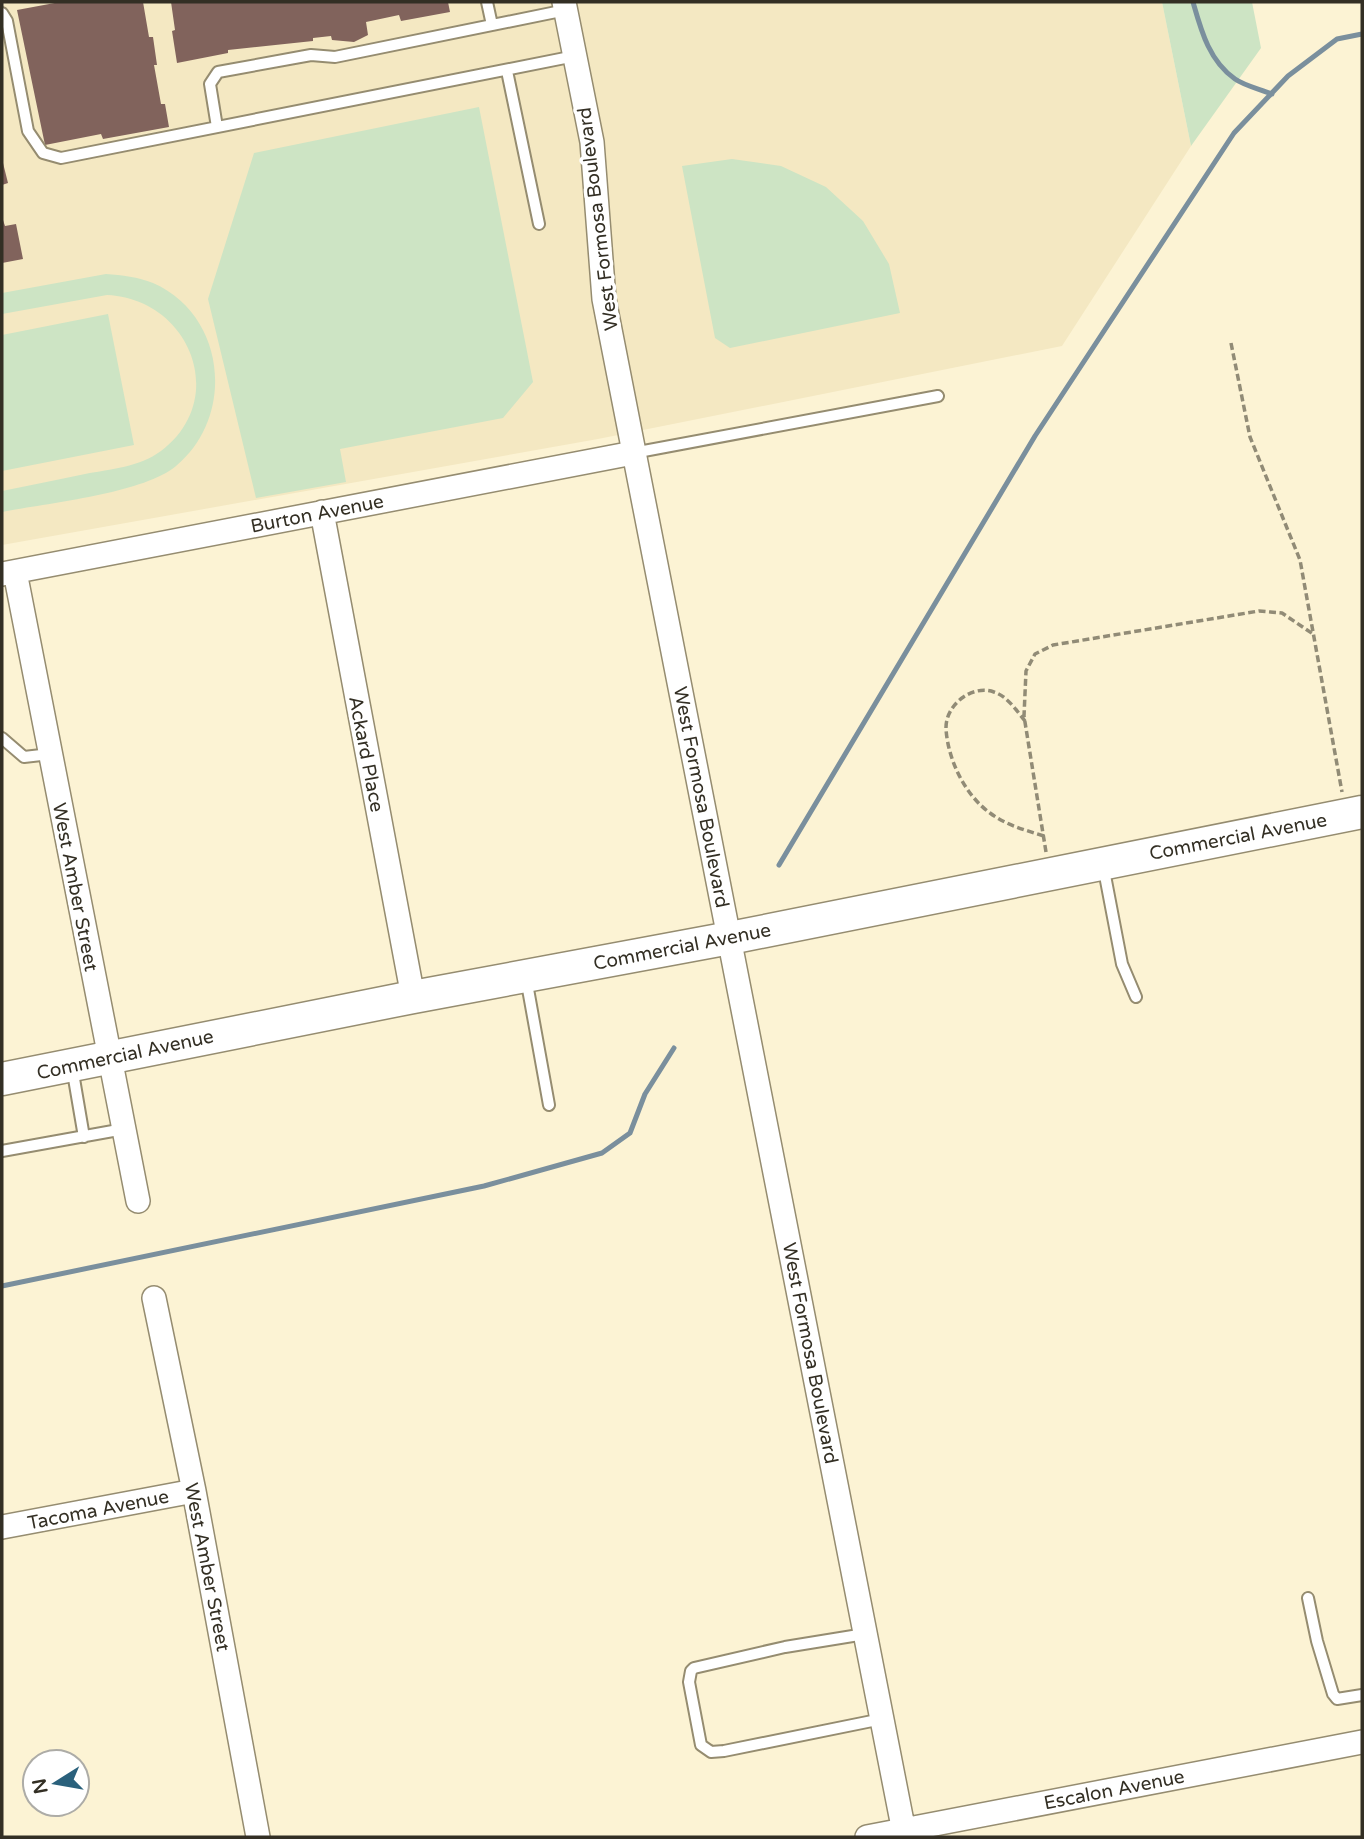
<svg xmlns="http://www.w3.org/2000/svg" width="1364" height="1839" font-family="'Varela Round',sans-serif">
<rect width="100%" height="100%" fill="#fcf3d4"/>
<!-- built -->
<path fill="#f4e8c2" d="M 2,2 L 535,2 L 536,4 L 548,2 L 1162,2 L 1191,146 L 1062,346 L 598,439 L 2,545 Z"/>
<!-- green -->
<path fill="#cde4c4" d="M 1162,2 L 1252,2 L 1261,48 L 1191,146 Z
M 479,107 L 533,382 L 503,418 L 340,449 L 346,482 L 256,498 L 208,299 L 254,153 Z
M 732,159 L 781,166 L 826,187 L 863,221 L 889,264 L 900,313 L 730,348 L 715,338 L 682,166 Z
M 106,274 C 122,275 138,277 153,283 C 226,315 236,416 176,466 C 142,494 47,503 2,512 L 2,491 C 30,485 58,480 85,474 C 111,469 139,467 161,451 C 230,399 190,299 107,295 L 2,314 L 2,293 Z
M 108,314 L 134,445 L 2,471 L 2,335 Z"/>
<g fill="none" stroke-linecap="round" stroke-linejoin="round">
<!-- stream -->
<path stroke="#7a8f9d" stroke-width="5" d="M 1193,2 C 1201,30 1209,61 1235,79 C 1245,86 1260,89 1272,94
M 779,865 L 1035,436 L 1234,133 L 1288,76 L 1337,39 L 1362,34
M 2,1286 L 484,1186 L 602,1153 L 630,1133 L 645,1094 L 674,1048"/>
</g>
<!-- building -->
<path fill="#81635c" d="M 60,2 L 143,2 L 149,37 L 153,37 L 157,65 L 154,65 L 161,104 L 165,104 L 169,127 L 103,139 L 101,134 L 45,145 L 17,10 Z
M 171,2 L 448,2 L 450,12 L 401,21 L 399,15 L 366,22 L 368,35 L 354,42 L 332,40 L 331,36 L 313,38 L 313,41 L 228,50 L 228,53 L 177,63 L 172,31 L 175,30 Z
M 2,159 L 8,183 L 2,185 Z
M 2,217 L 5,226 L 16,224 L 23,259 L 2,263 Z"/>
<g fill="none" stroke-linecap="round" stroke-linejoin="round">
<defs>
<path id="lane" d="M 487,2 L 492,25
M 2,13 L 7,21 L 28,131 L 43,153 L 61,158 L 575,56
M 507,71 L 539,224
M 217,127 L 210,84 L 218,72 L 311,55 L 335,57 L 566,10
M 633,453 L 938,396
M 2,738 L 24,757 L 50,754
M 1103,865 L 1122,964 L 1136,997
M 526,978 L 549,1105
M 72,1067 L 84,1137
M 2,1151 L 124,1129
M 1308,1598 L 1317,1641 L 1333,1694 L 1337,1699 L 1362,1695
M 865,1634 L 785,1647 L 694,1668 L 691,1671 L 689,1682 L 701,1745 L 711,1752 L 724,1751 L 882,1719"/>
<path id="street" d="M 564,2 L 592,142 L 604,299 L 905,1837
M 322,512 L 413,997
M 15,572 L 138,1201
M 2,574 L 633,453
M 154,1298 L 194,1491 L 258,1837
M 2,1527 L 194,1491
M 867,1837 L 1362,1742"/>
<path id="secondary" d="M 2,1079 L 413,997 L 730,938 L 1362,812"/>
</defs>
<!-- lane casing -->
<use href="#lane" stroke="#958c70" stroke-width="14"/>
<!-- street casing -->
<use href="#street" stroke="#958c70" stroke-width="26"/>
<!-- secondary casing -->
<use href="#secondary" stroke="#958c70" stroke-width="35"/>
<!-- path -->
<path stroke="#918b76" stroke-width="3.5" stroke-dasharray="7 3.5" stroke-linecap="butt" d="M 1231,343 L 1250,437 L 1300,560 L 1342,792
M 1025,721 C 1017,711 1007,696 994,692 C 972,684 945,705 946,729 C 948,760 965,795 990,813 C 1006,825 1025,830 1044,836
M 1046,852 L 1024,716 L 1026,671 L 1035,654 L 1053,645 L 1259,611 L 1282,613 L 1313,634"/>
<!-- lane -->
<use href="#lane" stroke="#fff" stroke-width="10"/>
<!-- street -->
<use href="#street" stroke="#fff" stroke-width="23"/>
<!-- secondary -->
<use href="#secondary" stroke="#fff" stroke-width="32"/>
</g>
<g text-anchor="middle" stroke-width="7" stroke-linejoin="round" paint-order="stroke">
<!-- street labels -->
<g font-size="19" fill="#332f24" stroke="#fff">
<text transform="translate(597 219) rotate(-97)" y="7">West Formosa Boulevard</text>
<text transform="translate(317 513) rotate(-11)" y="7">Burton Avenue</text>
<text transform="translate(367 754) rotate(79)" y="7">Ackard Place</text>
<text transform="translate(702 797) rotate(79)" y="7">West Formosa Boulevard</text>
<text transform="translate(1238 836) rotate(-11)" y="7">Commercial Avenue</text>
<text transform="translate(76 887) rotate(79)" y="7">West Amber Street</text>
<text transform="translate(682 946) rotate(-11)" y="7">Commercial Avenue</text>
<text transform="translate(125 1054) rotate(-12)" y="7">Commercial Avenue</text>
<text transform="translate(811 1353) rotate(79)" y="7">West Formosa Boulevard</text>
<text transform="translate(98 1509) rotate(-11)" y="7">Tacoma Avenue</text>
<text transform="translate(208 1567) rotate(79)" y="7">West Amber Street</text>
<text transform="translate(1114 1789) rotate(-11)" y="7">Escalon Avenue</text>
</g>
</g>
<!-- border -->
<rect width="1364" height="1839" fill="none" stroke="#332f24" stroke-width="7"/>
<!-- north arrow -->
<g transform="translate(56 1783) rotate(259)"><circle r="33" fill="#ffffff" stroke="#adaca7" stroke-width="2"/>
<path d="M0-5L12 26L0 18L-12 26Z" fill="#2a617c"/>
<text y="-10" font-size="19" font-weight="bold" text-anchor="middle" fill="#332f24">N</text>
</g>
</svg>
